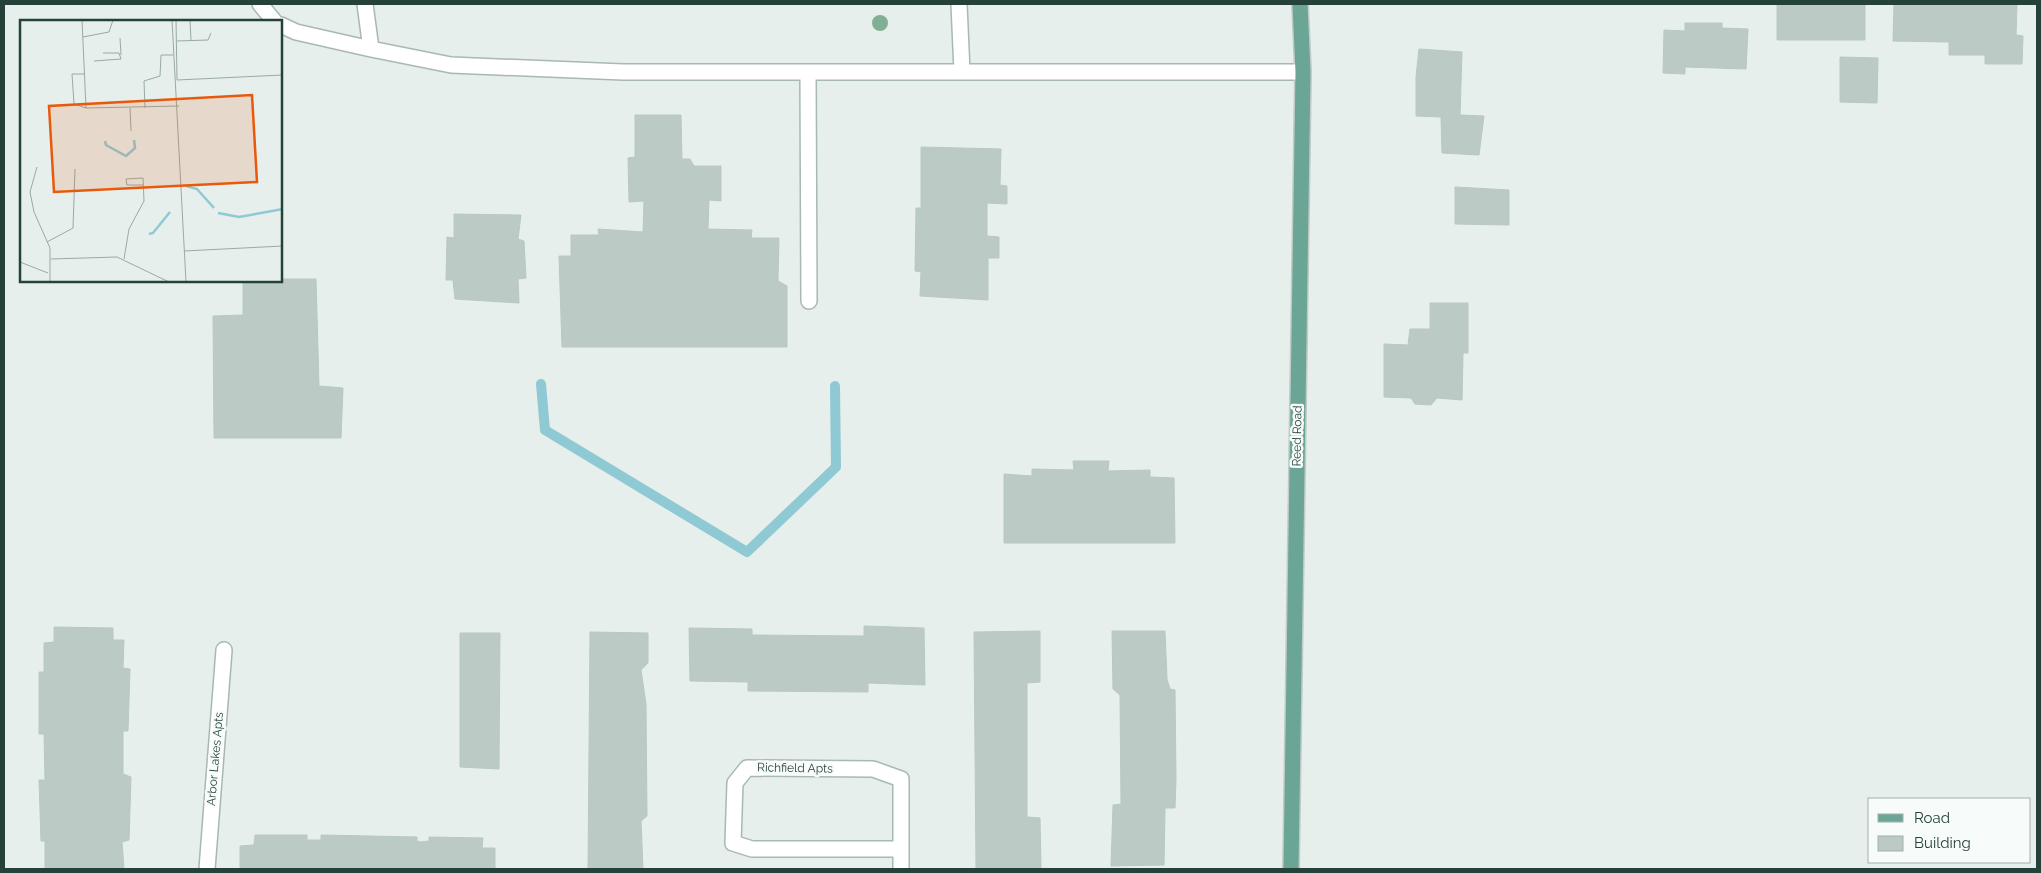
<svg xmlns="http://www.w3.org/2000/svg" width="2041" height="873" font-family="Raleway,sans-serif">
<rect width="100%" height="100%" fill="#e6efeb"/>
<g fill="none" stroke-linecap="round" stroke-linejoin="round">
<!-- stream -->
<path stroke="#8ec9d4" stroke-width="10" d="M 541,384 L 545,430 L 747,552 L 836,467 L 835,386"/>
</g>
<!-- building -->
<path fill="#bbcac4" stroke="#b8c9c2" d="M 1777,4 L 1865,4 L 1865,40 L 1777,40 Z
M 1894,4 L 2017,4 L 2016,35 L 2023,36 L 2022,64 L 1985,64 L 1985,55 L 1949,55 L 1949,42 L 1893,41 Z
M 1685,23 L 1722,23 L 1722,28 L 1748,29 L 1746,69 L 1685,67 L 1685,74 L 1663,73 L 1664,30 L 1685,31 Z
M 1419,49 L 1462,52 L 1460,115 L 1484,116 L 1479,155 L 1442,153 L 1441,117 L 1416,116 L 1416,77 Z
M 1840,57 L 1878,58 L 1877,103 L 1840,102 Z
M 635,115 L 681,115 L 682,159 L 690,159 L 694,166 L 721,166 L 721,201 L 709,200 L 708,229 L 752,230 L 751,238 L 779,238 L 778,281 L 787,286 L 787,347 L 562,347 L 559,256 L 571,256 L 571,235 L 599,235 L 598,229 L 643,232 L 644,201 L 629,202 L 628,158 L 635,157 Z
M 921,147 L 1001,149 L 1000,185 L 1007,186 L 1007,204 L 987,203 L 987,236 L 999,237 L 999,258 L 988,258 L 988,300 L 920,296 L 921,272 L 915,271 L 916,208 L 921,208 Z
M 1455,187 L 1509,190 L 1509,225 L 1455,224 Z
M 454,214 L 521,215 L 518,239 L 524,241 L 526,278 L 518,279 L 519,303 L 455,299 L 453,280 L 446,280 L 447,237 L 454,238 Z
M 281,279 L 316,279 L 319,386 L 343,388 L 341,438 L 214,438 L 213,316 L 243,315 L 243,281 L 281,281 Z
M 1430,303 L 1468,303 L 1468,353 L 1463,353 L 1462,400 L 1437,398 L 1431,405 L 1415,404 L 1411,398 L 1384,397 L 1384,344 L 1408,345 L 1410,329 L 1430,329 Z
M 1073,461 L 1109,461 L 1108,471 L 1150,470 L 1150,477 L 1174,478 L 1175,543 L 1004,543 L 1004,474 L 1032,476 L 1032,469 L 1074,470 Z
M 864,626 L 924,628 L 925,685 L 868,683 L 868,692 L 748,691 L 748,682 L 690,681 L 689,628 L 752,629 L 752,635 L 864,636 Z
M 54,627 L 113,628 L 113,640 L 124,640 L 123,668 L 130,669 L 128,731 L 123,731 L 123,774 L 131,777 L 129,840 L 122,842 L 124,869 L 45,869 L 45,841 L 41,841 L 39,780 L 45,780 L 44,734 L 39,734 L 39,672 L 44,672 L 44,643 L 54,642 Z
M 1040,631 L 1040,682 L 1027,683 L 1027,817 L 1040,818 L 1041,869 L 976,869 L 974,632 Z
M 1112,631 L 1165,631 L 1167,679 L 1170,689 L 1175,690 L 1176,778 L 1175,808 L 1165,808 L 1164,865 L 1111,866 L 1113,805 L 1121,804 L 1120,695 L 1113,689 Z
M 590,632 L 648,633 L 648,663 L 641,670 L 646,704 L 647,816 L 641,821 L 643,869 L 588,869 Z
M 460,633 L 500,633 L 499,769 L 460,767 Z
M 255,835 L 307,835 L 307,840 L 321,840 L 321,835 L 417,837 L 417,841 L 421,842 L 429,841 L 429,837 L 483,838 L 482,848 L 495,848 L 495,869 L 240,869 L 240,846 L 254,845 Z"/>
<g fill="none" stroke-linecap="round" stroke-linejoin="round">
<defs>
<path id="minor" d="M 260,4 L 274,21
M 365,4 L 371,49 L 451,65 L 623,72 L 1303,72
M 959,4 L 962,72
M 281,25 L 296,32 L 371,49
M 808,72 L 809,301
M 901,849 L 752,849 L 733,843 L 735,783 L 747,768 L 873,769 L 901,779 L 901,869
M 207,869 L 224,650"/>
<path id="major" d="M 1291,869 L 1303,72 L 1300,4"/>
</defs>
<!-- minor casing -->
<use href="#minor" stroke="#a8b8b2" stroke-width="18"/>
<!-- major casing -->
<use href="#major" stroke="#c2cac8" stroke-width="18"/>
<!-- minor -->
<use href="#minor" stroke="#fff" stroke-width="15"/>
<!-- major -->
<use href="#major" stroke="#6aa596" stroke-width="15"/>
</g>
<!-- trees -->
<circle fill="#80af93" cx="880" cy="23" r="8"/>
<g text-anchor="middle" stroke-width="5" stroke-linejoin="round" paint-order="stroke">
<!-- street labels -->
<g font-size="12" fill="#24423a" stroke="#f7fbf9">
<text transform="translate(1297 436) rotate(-89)" y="4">Reed Road</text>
<text transform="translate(215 759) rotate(-85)" y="4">Arbor Lakes Apts</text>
<text transform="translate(795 768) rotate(1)" y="4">Richfield Apts</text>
</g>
</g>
<!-- overview -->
<g transform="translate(20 20)">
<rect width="262" height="262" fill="#e6efeb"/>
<path fill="none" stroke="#8ec9d4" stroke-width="2.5" d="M 85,121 L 86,125 L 106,136 L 115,128 L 114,120M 166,166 L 177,169 L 194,188M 198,193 L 219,197 L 263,189M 129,214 L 133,213 L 150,192"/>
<path fill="none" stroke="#98aaa4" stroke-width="1" d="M 62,0 L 66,88 L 159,86M 152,0 L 166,262M 156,0 L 157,60M 170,0 L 171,20M 63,17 L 89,12 L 93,0M 100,18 L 101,35M 157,21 L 188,20 L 191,13M 74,41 L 101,39 L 99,33 L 83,33M 64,54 L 52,54 L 54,84 L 66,88M 157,60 L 263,55M 110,88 L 111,111M 125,88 L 124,61 L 140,56 L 141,35 L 153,35M 17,147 L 10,172 L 14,192 L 30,228 L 30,262M 27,222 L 53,208 L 55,149M 164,231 L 263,226M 31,239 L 97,237 L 149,262M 104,239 L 109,209 L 124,181 L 123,158 L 106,159 L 107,165 L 123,165M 0,242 L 28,253"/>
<path fill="#e8590c" fill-opacity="0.15" stroke="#e8590c" stroke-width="2.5" d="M 232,75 L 237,162 L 34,172 L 29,86 Z"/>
<rect width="262" height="262" fill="none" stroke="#24423a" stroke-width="2.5"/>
</g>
<!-- border -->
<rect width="2041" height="873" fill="none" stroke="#24423a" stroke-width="10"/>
<!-- legend -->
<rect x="1868" y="798" width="162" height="65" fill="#f7fbf9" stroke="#a3b1ad"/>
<rect x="1878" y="814" width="25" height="8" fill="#6aa596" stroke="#a3b1ad"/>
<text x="1914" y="823" font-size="15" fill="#24423a">Road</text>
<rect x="1878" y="836" width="25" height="15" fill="#bbcac4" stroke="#a3b1ad"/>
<text x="1914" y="848" font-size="15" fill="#24423a">Building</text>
</svg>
